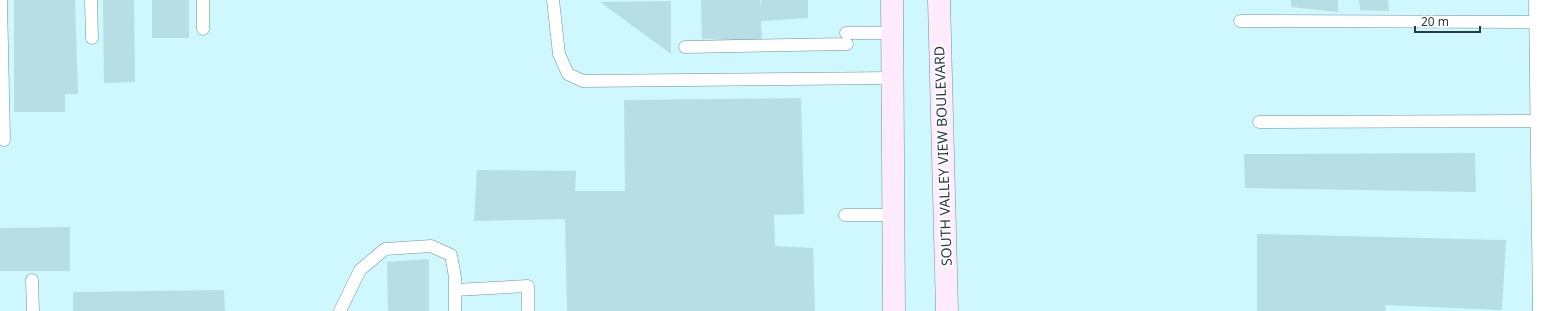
<svg xmlns="http://www.w3.org/2000/svg" width="1551" height="311" font-family="'Noto Sans',sans-serif">
<rect width="100%" height="100%" fill="#f4fcfd"/>
<!-- built -->
<path fill="#cff7fe" d="M 0,0 L 1551,0 L 1551,311 L 0,311 Z"/>
<!-- building -->
<path fill="#b7dee5" d="M 14,0 L 75,0 L 78,94 L 65,94 L 65,112 L 14,112 Z
M 103,0 L 134,0 L 135,82 L 104,83 Z
M 152,0 L 189,0 L 189,38 L 152,38 Z
M 701,0 L 760,0 L 761,10 L 761,0 L 808,0 L 808,18 L 761,21 L 762,41 L 702,39 Z
M 1291,0 L 1338,0 L 1338,12 L 1291,7 Z
M 1359,0 L 1388,0 L 1389,11 L 1360,10 Z
M 671,1 L 671,54 L 600,2 Z
M 801,98 L 804,214 L 774,215 L 775,246 L 813,248 L 815,311 L 567,311 L 565,219 L 474,221 L 477,170 L 576,171 L 575,191 L 625,191 L 624,100 Z
M 1475,153 L 1476,192 L 1245,188 L 1244,154 Z
M 70,227 L 70,271 L 0,271 L 0,228 Z
M 1257,234 L 1506,240 L 1502,310 L 1385,305 L 1386,311 L 1257,311 Z
M 429,259 L 429,311 L 388,311 L 387,262 Z
M 224,290 L 225,311 L 73,311 L 73,292 Z"/>
<g fill="none" stroke-linecap="round" stroke-linejoin="round">
<defs>
<path id="service" d="M 1,0 L 4,140
M 91,0 L 92,38
M 203,0 L 203,29
M 553,0 L 559,54 L 568,74 L 583,81 L 893,78
M 1240,21 L 1540,22
M 846,33 L 893,33
M 685,47 L 847,44
M 1259,122 L 1541,121
M 845,215 L 895,215
M 32,280 L 33,311
M 455,290 L 528,286 L 528,311
M 340,311 L 360,270 L 385,249 L 431,246 L 451,255 L 455,277 L 455,311"/>
<path id="minor" d="M 1540,0 L 1544,311"/>
<path id="secondary" d="M 892,0 L 894,311
M 939,0 L 947,311"/>
</defs>
<!-- service casing -->
<use href="#service" stroke="#6d9299" stroke-width="13"/>
<!-- minor casing -->
<use href="#minor" stroke="#6d9299" stroke-width="23"/>
<!-- secondary casing -->
<use href="#secondary" stroke="#6d9299" stroke-width="23"/>
<!-- service -->
<use href="#service" stroke="#fff" stroke-width="12"/>
<!-- minor -->
<use href="#minor" stroke="#fff" stroke-width="22"/>
<!-- secondary -->
<use href="#secondary" stroke="#ffebfc" stroke-width="22"/>
</g>
<g text-anchor="middle" stroke-width="3.5" stroke-linejoin="round" paint-order="stroke">
<!-- street labels -->
<g font-size="14" fill="#2d3c3f" stroke="#fff">
<text transform="translate(943 156) rotate(-92)" y="5">SOUTH VALLEY VIEW BOULEVARD</text>
</g>
</g>
<!-- scale -->
<path d="M1415 26v6h65v-6" fill="none" stroke="#2d3c3f" stroke-width="2"/>
<text x="1421" y="26" font-size="12" fill="#2d3c3f" stroke="#ffffff" stroke-width="3" paint-order="stroke">20 m</text>
</svg>
